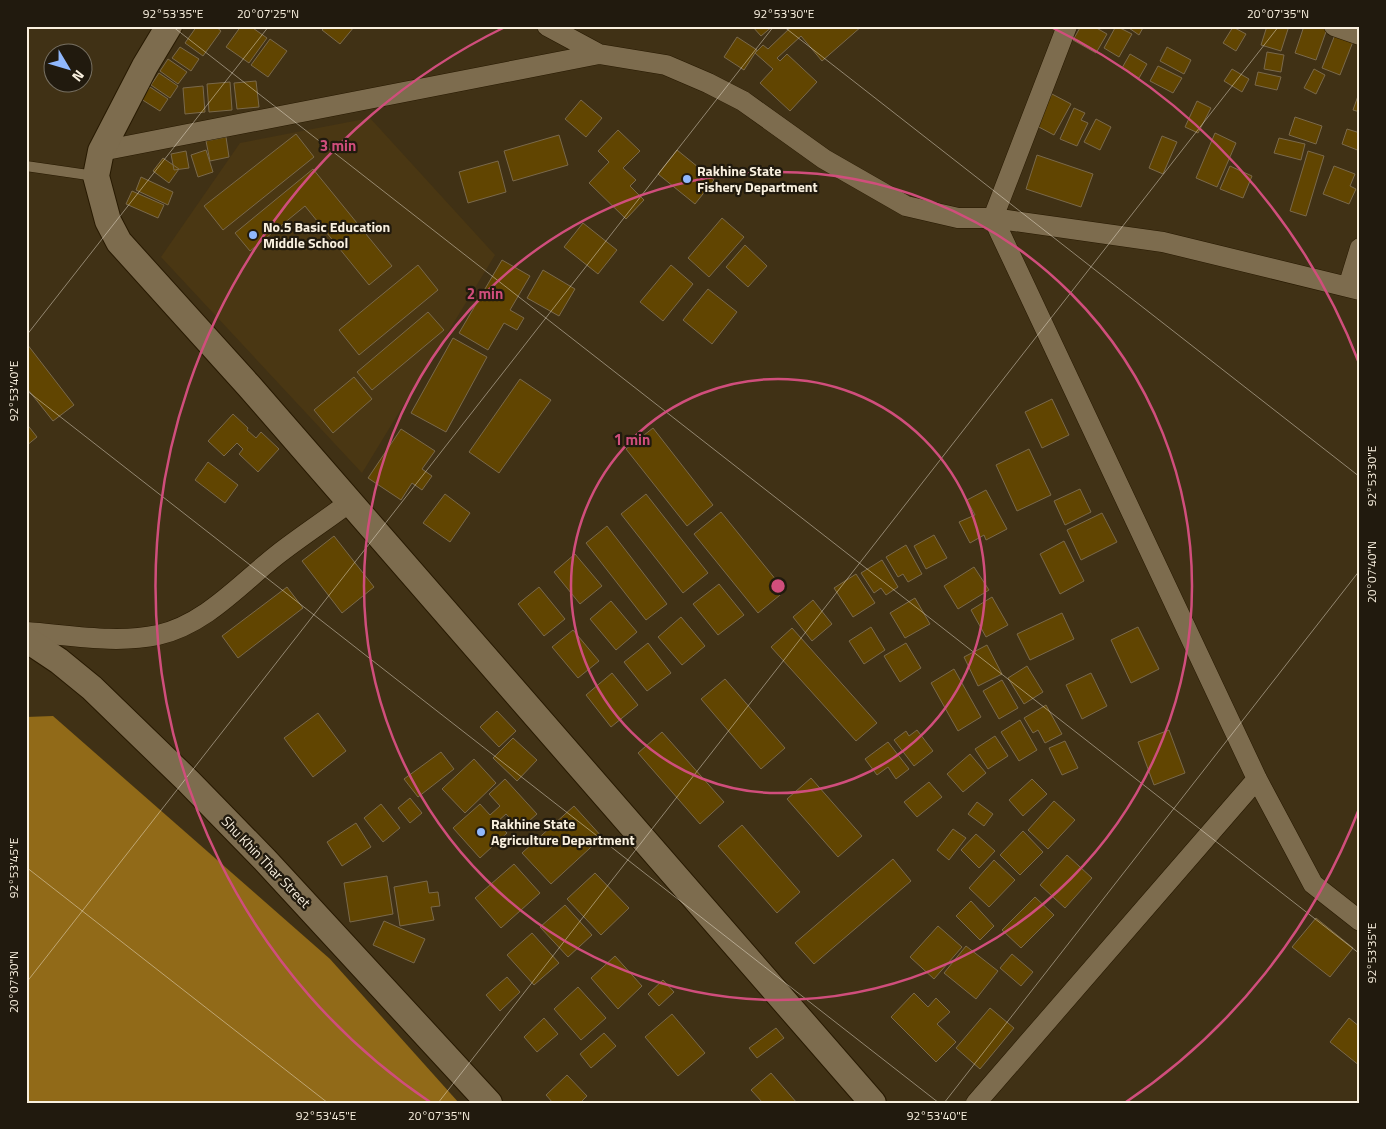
<svg xmlns="http://www.w3.org/2000/svg" width="1386" height="1129" font-family="'Titillium Web',sans-serif">
<rect width="100%" height="100%" fill="#403115"/>
<!-- built -->
<path fill="#4a3713" d="M 370,118 L 495,255 L 362,473 L 161,257 L 240,143 Z"/>
<!-- water -->
<path fill="#916a18" d="M 53,716 L 330,959 L 459,1103 L 26,1103 L 26,717 Z"/>
<!-- building -->
<path fill="#614501" stroke="#7a694b" d="M 197,26 L 215,26 L 221,31 L 203,56 L 185,43 Z
M 241,26 L 250,26 L 267,38 L 249,63 L 226,47 Z
M 326,26 L 354,26 L 354,27 L 340,44 L 322,30 Z
M 752,26 L 773,26 L 761,36 Z
M 862,26 L 822,61 L 801,36 L 777,58 L 780,61 L 787,54 L 817,82 L 790,111 L 760,83 L 773,69 L 755,53 L 763,45 L 768,49 L 792,26 Z
M 1081,26 L 1093,26 L 1107,34 L 1096,53 L 1073,40 Z
M 1116,26 L 1132,34 L 1119,57 L 1104,48 Z
M 1126,26 L 1144,26 L 1139,35 Z
M 1267,26 L 1289,26 L 1281,51 L 1261,45 Z
M 1304,26 L 1328,26 L 1316,60 L 1295,53 Z
M 1233,27 L 1246,34 L 1236,51 L 1223,43 Z
M 1336,32 L 1354,39 L 1340,75 L 1322,68 Z
M 737,37 L 757,50 L 744,70 L 724,57 Z
M 270,39 L 287,51 L 268,77 L 251,65 Z
M 180,47 L 199,59 L 191,71 L 172,58 Z
M 1167,47 L 1191,60 L 1184,74 L 1160,61 Z
M 1267,52 L 1284,55 L 1281,72 L 1264,69 Z
M 1130,54 L 1147,64 L 1139,78 L 1122,68 Z
M 168,59 L 187,72 L 178,84 L 160,71 Z
M 1158,66 L 1182,78 L 1173,93 L 1150,81 Z
M 1232,69 L 1249,79 L 1242,92 L 1224,81 Z
M 1314,69 L 1325,75 L 1316,94 L 1304,88 Z
M 1258,72 L 1281,77 L 1277,90 L 1255,85 Z
M 159,73 L 178,86 L 170,98 L 151,85 Z
M 256,81 L 259,107 L 237,109 L 234,83 Z
M 230,82 L 232,110 L 209,112 L 207,84 Z
M 203,86 L 205,112 L 185,114 L 183,88 Z
M 150,87 L 168,99 L 160,111 L 141,99 Z
M 1359,93 L 1360,94 L 1360,112 L 1353,110 Z
M 1052,94 L 1071,104 L 1054,135 L 1035,125 Z
M 581,100 L 602,118 L 586,137 L 565,119 Z
M 1197,101 L 1211,108 L 1198,133 L 1185,127 Z
M 1074,108 L 1085,113 L 1081,120 L 1088,123 L 1077,146 L 1060,139 Z
M 1295,117 L 1322,126 L 1316,144 L 1289,135 Z
M 1096,119 L 1111,127 L 1100,150 L 1084,142 Z
M 1347,129 L 1360,133 L 1360,151 L 1342,144 Z
M 618,130 L 640,151 L 623,168 L 636,180 L 630,186 L 644,200 L 626,219 L 589,183 L 609,162 L 598,151 Z
M 1215,133 L 1236,143 L 1217,187 L 1196,178 Z
M 296,134 L 314,157 L 223,230 L 204,206 Z
M 559,135 L 568,165 L 513,181 L 504,151 Z
M 1162,136 L 1177,142 L 1163,174 L 1149,168 Z
M 226,137 L 229,157 L 210,161 L 206,141 Z
M 1279,138 L 1305,144 L 1301,160 L 1274,153 Z
M 206,150 L 213,172 L 198,177 L 191,155 Z
M 677,150 L 714,180 L 695,204 L 658,174 Z
M 186,151 L 189,168 L 174,170 L 171,154 Z
M 1308,151 L 1324,156 L 1306,216 L 1290,211 Z
M 1037,155 L 1093,174 L 1081,207 L 1026,189 Z
M 163,158 L 179,169 L 169,183 L 153,171 Z
M 498,161 L 506,192 L 468,203 L 459,172 Z
M 1230,166 L 1252,176 L 1243,198 L 1220,189 Z
M 1334,166 L 1355,174 L 1350,186 L 1356,189 L 1349,204 L 1323,194 Z
M 313,169 L 392,266 L 369,285 L 305,206 L 250,251 L 235,233 Z
M 141,177 L 173,192 L 168,205 L 136,190 Z
M 132,191 L 164,205 L 158,218 L 126,204 Z
M 722,218 L 744,237 L 709,277 L 688,258 Z
M 583,223 L 617,250 L 598,274 L 564,247 Z
M 745,245 L 767,266 L 748,287 L 726,267 Z
M 502,260 L 530,276 L 510,310 L 524,318 L 517,330 L 504,323 L 488,350 L 459,333 Z
M 418,265 L 438,290 L 359,355 L 339,330 Z
M 671,265 L 693,284 L 663,321 L 640,302 Z
M 543,270 L 575,289 L 559,316 L 527,298 Z
M 708,289 L 737,312 L 712,344 L 683,320 Z
M 428,312 L 444,330 L 372,390 L 357,372 Z
M 453,338 L 487,357 L 446,432 L 411,413 Z
M 27,344 L 74,405 L 53,421 L 26,387 Z
M 354,377 L 372,399 L 333,433 L 314,410 Z
M 520,379 L 551,400 L 499,473 L 469,452 Z
M 1052,399 L 1069,435 L 1042,448 L 1025,412 Z
M 233,414 L 248,428 L 247,430 L 256,438 L 261,432 L 279,449 L 258,472 L 239,454 L 243,449 L 237,443 L 224,456 L 208,441 Z
M 26,423 L 37,437 L 26,446 Z
M 653,428 L 713,505 L 687,526 L 626,449 Z
M 401,429 L 435,451 L 422,469 L 432,476 L 422,490 L 412,483 L 401,500 L 368,478 Z
M 1029,449 L 1051,495 L 1017,511 L 996,465 Z
M 208,462 L 238,485 L 225,503 L 195,480 Z
M 1080,489 L 1091,512 L 1065,525 L 1054,501 Z
M 986,490 L 1007,529 L 986,540 L 984,535 L 970,543 L 959,522 L 975,515 L 967,500 Z
M 445,494 L 470,513 L 450,542 L 423,523 Z
M 646,494 L 708,573 L 683,593 L 621,514 Z
M 721,512 L 785,591 L 758,613 L 694,534 Z
M 1102,513 L 1117,542 L 1081,560 L 1067,530 Z
M 607,526 L 667,604 L 646,620 L 586,543 Z
M 934,535 L 947,558 L 926,569 L 914,546 Z
M 334,536 L 374,587 L 342,613 L 302,561 Z
M 1064,541 L 1084,581 L 1060,594 L 1040,554 Z
M 906,545 L 922,574 L 908,582 L 903,574 L 898,577 L 886,557 Z
M 575,554 L 602,586 L 580,604 L 554,572 Z
M 882,560 L 898,587 L 886,595 L 881,588 L 874,593 L 861,573 Z
M 974,567 L 989,590 L 958,609 L 944,586 Z
M 856,574 L 875,603 L 853,617 L 834,588 Z
M 719,584 L 744,615 L 718,635 L 693,604 Z
M 287,587 L 303,608 L 238,658 L 222,636 Z
M 539,587 L 565,619 L 544,636 L 518,604 Z
M 992,597 L 1008,625 L 986,637 L 971,610 Z
M 915,598 L 930,624 L 905,638 L 890,613 Z
M 813,600 L 832,624 L 812,641 L 793,617 Z
M 611,601 L 637,632 L 616,650 L 590,619 Z
M 1062,613 L 1074,639 L 1030,660 L 1017,634 Z
M 681,617 L 705,646 L 682,665 L 658,637 Z
M 871,627 L 885,650 L 864,664 L 849,641 Z
M 1138,627 L 1159,669 L 1131,683 L 1111,640 Z
M 792,628 L 877,723 L 856,741 L 771,647 Z
M 573,630 L 599,661 L 578,678 L 552,647 Z
M 648,643 L 671,673 L 647,691 L 624,662 Z
M 906,643 L 921,668 L 900,682 L 884,656 Z
M 987,645 L 1002,674 L 978,686 L 964,657 Z
M 1027,666 L 1043,692 L 1024,704 L 1008,678 Z
M 954,669 L 981,717 L 958,731 L 931,683 Z
M 612,673 L 638,705 L 611,727 L 586,695 Z
M 1091,673 L 1107,706 L 1082,719 L 1066,685 Z
M 725,679 L 785,748 L 761,769 L 701,699 Z
M 1002,680 L 1018,708 L 999,719 L 983,691 Z
M 1046,705 L 1062,734 L 1045,743 L 1038,730 L 1033,733 L 1024,718 Z
M 497,711 L 516,731 L 499,747 L 480,727 Z
M 318,713 L 346,751 L 313,777 L 284,738 Z
M 1020,720 L 1037,750 L 1019,761 L 1001,732 Z
M 917,730 L 933,751 L 914,766 L 894,740 L 906,731 L 909,736 Z
M 1169,730 L 1185,773 L 1154,785 L 1138,742 Z
M 662,732 L 724,802 L 700,824 L 638,753 Z
M 995,736 L 1008,756 L 988,769 L 975,749 Z
M 513,738 L 537,760 L 517,781 L 493,758 Z
M 1065,741 L 1078,768 L 1062,775 L 1049,748 Z
M 888,742 L 909,769 L 896,779 L 888,767 L 877,775 L 865,759 Z
M 441,752 L 454,769 L 418,797 L 404,779 Z
M 970,754 L 986,773 L 963,792 L 947,774 Z
M 474,759 L 496,783 L 465,813 L 442,789 Z
M 811,778 L 862,836 L 838,857 L 787,799 Z
M 505,779 L 537,814 L 520,829 L 506,814 L 497,822 L 507,833 L 480,858 L 453,828 L 480,804 L 490,815 L 500,806 L 489,794 Z
M 1032,779 L 1047,794 L 1023,816 L 1009,800 Z
M 929,782 L 942,797 L 917,817 L 904,802 Z
M 410,798 L 422,813 L 410,823 L 398,808 Z
M 1054,801 L 1075,820 L 1048,849 L 1028,830 Z
M 977,802 L 993,814 L 984,826 L 968,814 Z
M 381,804 L 400,828 L 383,842 L 364,818 Z
M 574,806 L 602,837 L 551,884 L 522,853 Z
M 356,823 L 371,847 L 342,866 L 327,842 Z
M 742,825 L 800,892 L 777,913 L 718,846 Z
M 953,829 L 966,838 L 949,860 L 937,850 Z
M 1023,831 L 1043,852 L 1020,875 L 1000,855 Z
M 976,834 L 995,851 L 979,868 L 961,850 Z
M 1067,855 L 1092,878 L 1065,908 L 1040,885 Z
M 893,859 L 911,881 L 814,964 L 795,943 Z
M 994,860 L 1015,880 L 989,907 L 969,888 Z
M 514,864 L 540,893 L 501,928 L 475,898 Z
M 595,873 L 629,908 L 601,935 L 567,899 Z
M 387,876 L 393,914 L 350,922 L 344,883 Z
M 427,881 L 429,893 L 438,892 L 440,906 L 431,907 L 434,920 L 400,926 L 394,887 Z
M 1035,897 L 1054,915 L 1021,948 L 1002,930 Z
M 971,901 L 994,926 L 980,940 L 956,916 Z
M 565,905 L 592,935 L 568,957 L 540,927 Z
M 1316,918 L 1353,948 L 1330,977 L 1292,947 Z
M 384,921 L 425,939 L 414,963 L 373,945 Z
M 938,926 L 962,947 L 934,979 L 910,957 Z
M 532,933 L 559,963 L 534,985 L 507,955 Z
M 966,946 L 998,971 L 976,999 L 944,973 Z
M 1012,954 L 1033,972 L 1021,986 L 1000,968 Z
M 615,956 L 642,986 L 618,1009 L 591,978 Z
M 507,977 L 520,992 L 500,1011 L 486,995 Z
M 663,980 L 674,992 L 659,1006 L 648,994 Z
M 578,987 L 606,1018 L 581,1040 L 554,1009 Z
M 914,993 L 928,1007 L 936,998 L 950,1012 L 937,1024 L 956,1042 L 936,1062 L 891,1017 Z
M 990,1008 L 1014,1028 L 980,1069 L 956,1048 Z
M 672,1014 L 705,1053 L 678,1076 L 645,1037 Z
M 544,1018 L 558,1034 L 537,1052 L 524,1037 Z
M 1349,1018 L 1360,1027 L 1360,1066 L 1330,1042 Z
M 776,1028 L 784,1038 L 757,1058 L 749,1048 Z
M 604,1033 L 616,1046 L 591,1068 L 580,1054 Z
M 771,1073 L 797,1103 L 763,1103 L 751,1090 Z
M 567,1075 L 587,1096 L 580,1103 L 553,1103 L 546,1095 Z"/>
<g fill="none" stroke-linecap="round" stroke-linejoin="round">
<defs>
<path id="service" d="M 26,166 L 95,176"/>
<path id="minor" d="M 547,26 L 599,54
M 1067,26 L 993,218 L 1163,242 L 1360,290
M 1334,26 L 1360,35
M 101,151 L 599,54 L 666,65 L 708,83 L 743,101 L 824,159 L 906,206 L 958,218 L 993,218 L 1257,779 L 1313,884 L 1360,921
M 1348,287 L 1360,248
M 26,632 C 69,635 116,644 158,635 C 206,624 240,584 277,555 C 300,537 326,520 350,502
M 976,1103 L 1257,779"/>
<path id="tertiary" d="M 169,26 L 145,66 L 101,151 L 96,176 L 108,221 L 119,242 L 249,386 L 873,1103
M 26,639 L 59,661 L 92,688 L 188,781 L 265,860 L 489,1103"/>
</defs>
<!-- service casing -->
<use href="#service" stroke="#271900" stroke-width="11"/>
<!-- minor casing -->
<use href="#minor" stroke="#271900" stroke-width="21"/>
<!-- tertiary casing -->
<use href="#tertiary" stroke="#271900" stroke-width="28"/>
<!-- service -->
<use href="#service" stroke="#7d6c4e" stroke-width="10"/>
<!-- minor -->
<use href="#minor" stroke="#7d6c4e" stroke-width="20"/>
<!-- tertiary -->
<use href="#tertiary" stroke="#7d6c4e" stroke-width="26"/>
</g>
<!-- ticks -->
<path fill="none" stroke="#f9f0df" stroke-width="1" stroke-opacity="0.45" d="M 172,26 L 1360,954M 783,26 L 1360,477M 26,336 L 269,26M 26,390 L 939,1103M 26,867 L 328,1103M 26,983 L 774,26M 438,1103 L 1279,26M 944,1103 L 1360,570"/>
<!-- distance rings -->
<g fill="none" stroke="#d04e7c" stroke-width="2.5">
<circle cx="778" cy="586" r="207"/>
<circle cx="778" cy="586" r="414"/>
<path d="M1359 809A622 622 0 0 1 1126 1102M430 1102A622 622 0 0 1 505 27M1051 27A622 622 0 0 1 1359 363"/>
</g>
<!-- markers -->
<g fill="#90b8fd" stroke="#211a0e" stroke-width="2">
<circle cx="687" cy="179" r="5"/>
<circle cx="253" cy="235" r="5"/>
<circle cx="481" cy="832" r="5"/>
</g>
<g text-anchor="middle" stroke-width="4.5" stroke-linejoin="round" paint-order="stroke">
<!-- poi labels -->
<g font-size="14" font-weight="bold" fill="#f9f0df" stroke="#211a0e" text-anchor="start">
<text x="697" y="176">Rakhine State<tspan x="697" dy="16">Fishery Department</tspan></text>
<text x="263" y="232">No.5 Basic Education<tspan x="263" dy="16">Middle School</tspan></text>
<text x="491" y="829">Rakhine State<tspan x="491" dy="16">Agriculture Department</tspan></text>
</g>
<!-- street labels -->
<g font-size="14" fill="#f9f0df" stroke="#211a0e">
<text transform="translate(266 862) rotate(46)" y="5">Shu Khin Thar Street</text>
</g>
</g>
<circle cx="778" cy="586" r="8" fill="#d04e7c" stroke="#211a0e" stroke-width="2.5"/>
<g font-size="15" text-anchor="middle" font-weight="bold" fill="#d04e7c" stroke="#211a0e" stroke-width="4.5" stroke-linejoin="round" paint-order="stroke">
<text x="338" y="151">3 min</text>
<text x="485" y="299">2 min</text>
<text x="632" y="445">1 min</text>
</g>
<!-- border -->
<rect width="1386" height="1129" fill="none" stroke="#211a0e" stroke-width="55"/>
<!-- north arrow -->
<g transform="translate(68 68) rotate(128)"><circle r="24" fill="#211a0e" stroke="#777062"/>
<path d="M0-4L9 19L0 12L-9 19Z" fill="#90b8fd"/>
<text y="-8" font-size="14" font-weight="bold" text-anchor="middle" fill="#f9f0df">N</text>
</g>
<rect x="28" y="28" width="1330" height="1074" fill="none" stroke="#f9f0df" stroke-width="2"/>
<g font-size="12" text-anchor="middle" fill="#f9f0df">
<text x="173" y="18">92°53'35"E</text>
<text x="268" y="18">20°07'25"N</text>
<text x="784" y="18">92°53'30"E</text>
<text x="1278" y="18">20°07'35"N</text>
<text transform="translate(14 391) rotate(-90)" y="4">92°53'40"E</text>
<text transform="translate(1372 476) rotate(-90)" y="4">92°53'30"E</text>
<text transform="translate(1372 572) rotate(-90)" y="4">20°07'40"N</text>
<text transform="translate(14 868) rotate(-90)" y="4">92°53'45"E</text>
<text transform="translate(1372 953) rotate(-90)" y="4">92°53'35"E</text>
<text transform="translate(14 982) rotate(-90)" y="4">20°07'30"N</text>
<text x="326" y="1120">92°53'45"E</text>
<text x="439" y="1120">20°07'35"N</text>
<text x="937" y="1120">92°53'40"E</text>
</g>
</svg>
